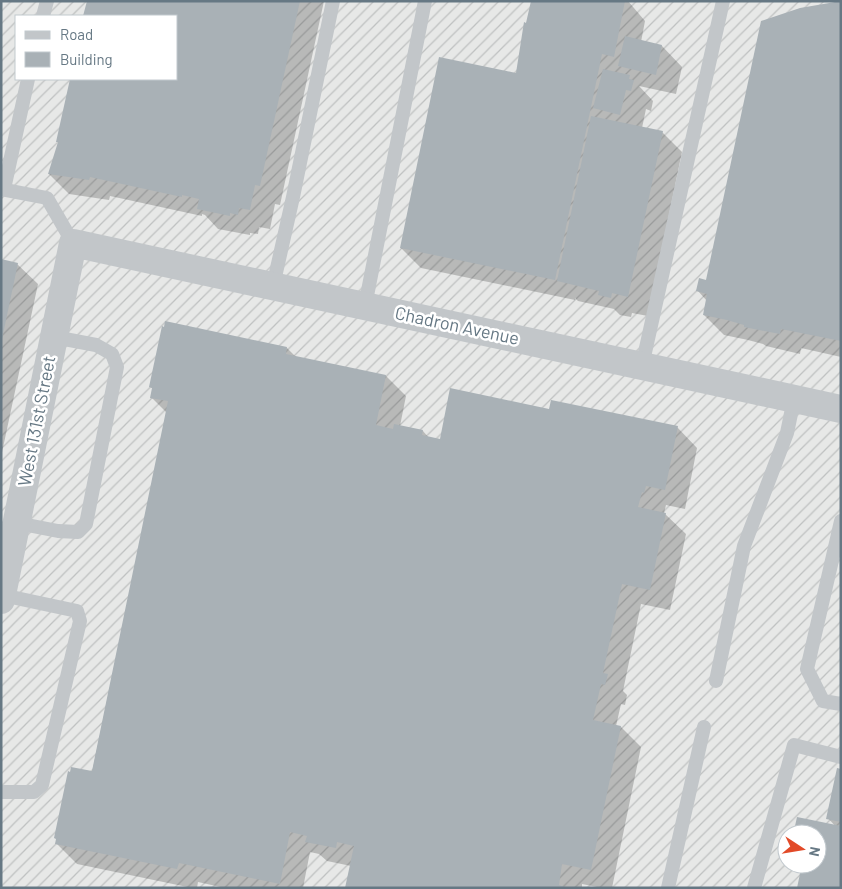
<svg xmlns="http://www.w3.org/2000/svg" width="842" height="889" font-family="Barlow,sans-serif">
<defs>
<pattern id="industrial-furrows" width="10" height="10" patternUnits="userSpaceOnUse" patternTransform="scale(1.25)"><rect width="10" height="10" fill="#e7e8e7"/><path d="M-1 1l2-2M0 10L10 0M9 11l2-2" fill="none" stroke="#bfc1c1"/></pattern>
</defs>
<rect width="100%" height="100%" fill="#f7f6f3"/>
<!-- industrial -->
<path fill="url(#industrial-furrows)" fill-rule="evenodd" d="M 1,1 L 841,1 L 841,888 L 1,888 ZM 16,16 L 176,16 L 176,79 L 16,79 ZM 787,834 L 817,834 L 817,864 L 787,864 Z"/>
<!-- shadow -->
<path fill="#0003" d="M 88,1 L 324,1 L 280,205 L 275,204 L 270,229 L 259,227 L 258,234 L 250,233 L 250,235 L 218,229 L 205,215 L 202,214 L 202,216 L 110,196 L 109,200 L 69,194 L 49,174 L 59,143 L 58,142 L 71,79 L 176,79 L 176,16 L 85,16 Z
M 532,1 L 628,1 L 645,21 L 641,42 L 662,46 L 682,67 L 676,94 L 639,86 L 653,101 L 651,111 L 646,109 L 642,128 L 662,132 L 682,152 L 648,316 L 632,313 L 631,317 L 620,315 L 614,309 L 578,301 L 575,298 L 575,300 L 421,268 L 401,248 L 517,75 Z
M 841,2 L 841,357 L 801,348 L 800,354 L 766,346 L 763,344 L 748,340 L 724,335 L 704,315 L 707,301 L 698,291 L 707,281 Z
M 1,261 L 17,264 L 38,284 L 1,457 Z
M 287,348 L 296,357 L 386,376 L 406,396 L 400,426 L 423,431 L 429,438 L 441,440 L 550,410 L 677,427 L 697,448 L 685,509 L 666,505 L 664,513 L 686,534 L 670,610 L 641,604 L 623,691 L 627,695 L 625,705 L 621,704 L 616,726 L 621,727 L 641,747 L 612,888 L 602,888 L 582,884 L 582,888 L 347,888 L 351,866 L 327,861 L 319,854 L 310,852 L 303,888 L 225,888 L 198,882 L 197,888 L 192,888 L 77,864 L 57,844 L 92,773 L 167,413 L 151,397 L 153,389 L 151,387 Z
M 841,770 L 841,888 L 801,864 L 817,864 L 817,834 L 798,834 L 836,827 L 828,818 Z"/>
<!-- building -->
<path fill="#a9b1b6" d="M 87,1 L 300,1 L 260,186 L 255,185 L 250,210 L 239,208 L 238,215 L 230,213 L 230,216 L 197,209 L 199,199 L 182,195 L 182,197 L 90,177 L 89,180 L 48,174 L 58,142 L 56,142 L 70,79 L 176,79 L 176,16 L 83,16 Z
M 531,1 L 625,1 L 614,57 L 602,54 L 555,280 L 400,248 L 439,57 L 516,73 L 524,22 L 526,23 Z
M 841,1 L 841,341 L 781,329 L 780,334 L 744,327 L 744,325 L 727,320 L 703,315 L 707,294 L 696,291 L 699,278 L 706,280 L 761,21 L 800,8 Z
M 625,36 L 662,45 L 656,75 L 618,66 Z
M 603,69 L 630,75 L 629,79 L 634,80 L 631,91 L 626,90 L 620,115 L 593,108 Z
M 591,116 L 663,131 L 628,297 L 612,293 L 611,298 L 598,295 L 599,291 L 557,281 Z
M 1,259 L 18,263 L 2,339 L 1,339 Z
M 165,321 L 287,347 L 286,354 L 386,375 L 376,425 L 393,429 L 394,424 L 423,430 L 422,435 L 440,439 L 450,388 L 549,409 L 551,400 L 678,426 L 665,490 L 646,486 L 644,493 L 642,492 L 638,507 L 666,513 L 650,590 L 622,584 L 603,673 L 608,674 L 605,685 L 601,684 L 593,720 L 621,726 L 591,870 L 562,864 L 559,885 L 567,888 L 345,888 L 354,846 L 337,842 L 336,848 L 305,842 L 307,836 L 290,832 L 280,884 L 179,863 L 177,869 L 55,844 L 56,839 L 54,838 L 68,771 L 70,772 L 71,767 L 92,771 L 168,401 L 150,398 L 152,388 L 149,387 L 162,326 L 164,327 Z
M 837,768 L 841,769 L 841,822 L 826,819 Z
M 797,817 L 841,826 L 841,888 L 797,888 L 802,864 L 817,864 L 817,834 L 796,834 L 798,829 L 795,826 Z"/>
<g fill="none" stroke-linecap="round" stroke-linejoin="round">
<!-- service -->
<path stroke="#c2c6c9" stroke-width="14" d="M 43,16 L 47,1
M 1,189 L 47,198 L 73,243
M 4,189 L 28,79
M 273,286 L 293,197 L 333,1
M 365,306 L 425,1
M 642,366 L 723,1
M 841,521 L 807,669 L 823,701 L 841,704
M 17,523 L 58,531 L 78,532 L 86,524 L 117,367 L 112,354 L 96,345 L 54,337
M 716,681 L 744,546 L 787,433 L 794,399
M 1,792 L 34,792 L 42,785 L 80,621 L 77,611 L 2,595
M 668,888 L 704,727
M 754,888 L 794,745 L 841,757"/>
<!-- minor -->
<path stroke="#c2c6c9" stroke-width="28" d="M 1,600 L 73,243 L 841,409"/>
</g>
<g text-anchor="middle" stroke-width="5" stroke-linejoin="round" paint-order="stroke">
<!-- street labels -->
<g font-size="18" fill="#667884" stroke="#fff">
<text transform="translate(457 326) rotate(12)" y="6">Chadron Avenue</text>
<text transform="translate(37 421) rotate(-79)" y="6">West 131st Street</text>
</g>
</g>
<!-- border -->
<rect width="842" height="889" fill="none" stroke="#667884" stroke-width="5"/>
<!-- legend -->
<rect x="15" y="15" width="162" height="65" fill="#ffffff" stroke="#c2c9ce"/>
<rect x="25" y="31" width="25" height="8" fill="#c2c6c9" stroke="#c2c9ce"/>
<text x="60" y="40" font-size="15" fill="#667884">Road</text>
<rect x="25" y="52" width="25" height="15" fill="#a9b1b6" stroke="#c2c9ce"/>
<text x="60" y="65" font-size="15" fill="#667884">Building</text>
<!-- north arrow -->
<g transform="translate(802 849) rotate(102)"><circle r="24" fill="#ffffff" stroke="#c2c9ce"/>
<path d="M0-4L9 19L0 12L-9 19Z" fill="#e24a28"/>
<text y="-8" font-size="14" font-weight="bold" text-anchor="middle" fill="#667884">N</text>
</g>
</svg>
